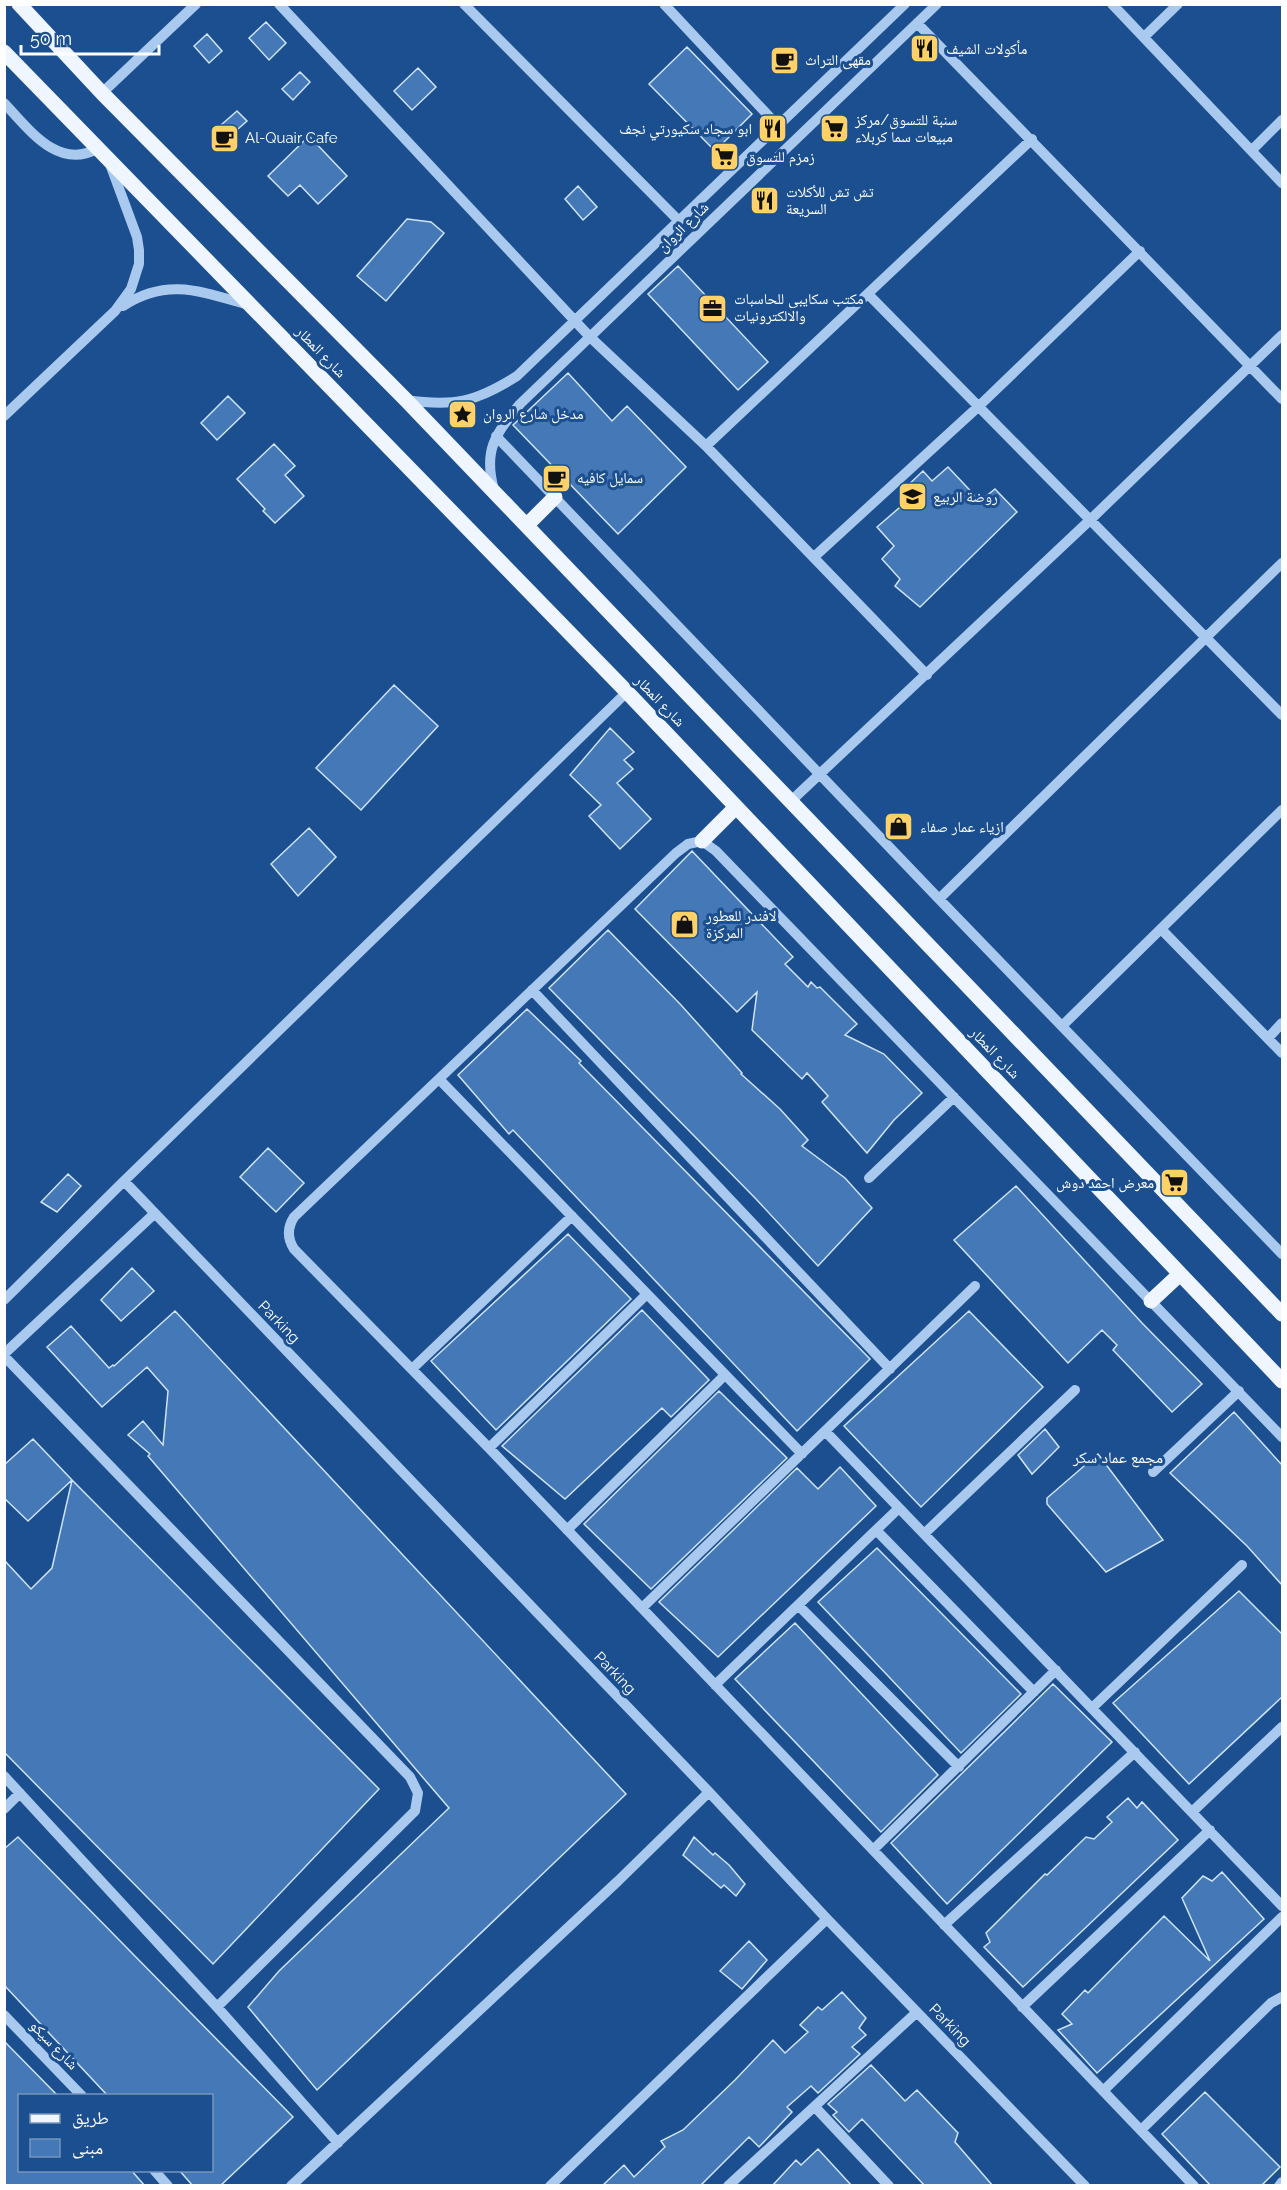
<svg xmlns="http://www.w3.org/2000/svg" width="1287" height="2190" font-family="Raleway,'Noto Naskh Arabic',sans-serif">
<rect width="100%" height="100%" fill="#1b4f8f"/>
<!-- building -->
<path fill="#4478b7" stroke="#cfe3fa" stroke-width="1.5" d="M 266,22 L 286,43 L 269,60 L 249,38 Z
M 207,34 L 222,51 L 209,63 L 194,46 Z
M 687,47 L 752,114 L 715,151 L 649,84 Z
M 418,68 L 436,87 L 412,110 L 394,91 Z
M 300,72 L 310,82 L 293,100 L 282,89 Z
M 237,111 L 247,121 L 230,136 L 221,125 Z
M 309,136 L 347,176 L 318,204 L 300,185 L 288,196 L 268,176 Z
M 578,186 L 597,207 L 583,220 L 565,199 Z
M 407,219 L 431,222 L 444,233 L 386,301 L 357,276 Z
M 678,266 L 768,362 L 738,390 L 648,294 Z
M 568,373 L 612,421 L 627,406 L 686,467 L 618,534 L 513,425 Z
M 228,396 L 245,413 L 217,440 L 201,423 Z
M 274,444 L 295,466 L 285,475 L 304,496 L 275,523 L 263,511 L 265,509 L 237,479 Z
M 948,467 L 980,501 L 995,489 L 1017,512 L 920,607 L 895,586 L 900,579 L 882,559 L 894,546 L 877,527 L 906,502 L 903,490 L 923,471 L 932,481 Z
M 394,685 L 438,726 L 361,810 L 316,768 Z
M 610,728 L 634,752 L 624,760 L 633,769 L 617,783 L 651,819 L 620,849 L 589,816 L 601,805 L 570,775 Z
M 309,828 L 336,857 L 298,896 L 271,864 Z
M 692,851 L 793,957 L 785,964 L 808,987 L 811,982 L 817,988 L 820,987 L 857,1024 L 845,1035 L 884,1054 L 922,1093 L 894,1120 L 867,1153 L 822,1102 L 828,1096 L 807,1073 L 802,1079 L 752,1030 L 757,992 L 737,1012 L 635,909 Z
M 608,930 L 681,1005 L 742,1073 L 741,1074 L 780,1109 L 808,1140 L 802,1146 L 845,1178 L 872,1208 L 818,1266 L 756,1199 L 549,988 Z
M 527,1009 L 581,1061 L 579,1063 L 870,1359 L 797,1431 L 513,1130 L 509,1134 L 458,1075 Z
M 268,1148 L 304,1183 L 276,1212 L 240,1177 Z
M 68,1174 L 81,1186 L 57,1212 L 41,1202 Z
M 1016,1186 L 1142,1323 L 1202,1384 L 1172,1412 L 1113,1350 L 1117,1345 L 1102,1330 L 1068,1363 L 954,1240 Z
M 568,1234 L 631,1299 L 496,1430 L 431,1361 Z
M 132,1268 L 154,1291 L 121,1321 L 101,1300 Z
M 642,1310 L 709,1380 L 671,1417 L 662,1408 L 565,1499 L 502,1446 Z
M 175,1311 L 626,1794 L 317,2090 L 248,2007 L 279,1971 L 449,1808 L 148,1456 L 150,1454 L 128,1435 L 143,1421 L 163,1445 L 168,1391 L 147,1367 L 102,1407 L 47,1347 L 71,1326 L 109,1368 L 113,1365 L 114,1366 Z
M 969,1311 L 1043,1387 L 921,1507 L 844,1426 Z
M 719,1391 L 787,1458 L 651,1589 L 584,1524 Z
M 1234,1412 L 1282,1465 L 1282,1585 L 1247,1546 L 1170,1473 Z
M 1045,1429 L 1059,1447 L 1032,1474 L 1018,1455 Z
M 33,1439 L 72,1480 L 28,1521 L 4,1498 L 4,1465 Z
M 1098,1454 L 1163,1540 L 1106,1572 L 1047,1504 L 1047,1498 Z
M 840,1467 L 876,1506 L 718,1657 L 659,1602 L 797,1468 L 818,1489 Z
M 72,1480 L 379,1789 L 213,1964 L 4,1752 L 4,1560 L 31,1589 L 52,1568 Z
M 877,1548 L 1021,1694 L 961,1753 L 818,1602 Z
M 1239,1591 L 1282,1634 L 1282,1697 L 1189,1784 L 1113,1703 Z
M 795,1623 L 938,1775 L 881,1832 L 735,1679 Z
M 1053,1684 L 1112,1742 L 947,1904 L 891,1843 Z
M 1128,1798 L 1137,1808 L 1142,1802 L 1178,1840 L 1023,1987 L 984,1947 L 990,1942 L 986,1933 L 1045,1874 L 1047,1875 L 1086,1837 L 1094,1839 L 1112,1822 L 1107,1817 Z
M 18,1837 L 293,2117 L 220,2186 L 193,2186 L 179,2170 L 212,2170 L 212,2096 L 108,2096 L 4,1985 L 4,1849 Z
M 694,1837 L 713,1855 L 715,1853 L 729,1865 L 745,1884 L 736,1896 L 724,1885 L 721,1888 L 683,1855 Z
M 1222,1872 L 1264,1919 L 1097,2073 L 1058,2030 L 1072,2024 L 1062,2014 L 1085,1990 L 1088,1993 L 1164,1916 L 1210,1961 L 1182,1898 L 1203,1876 L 1212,1881 Z
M 749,1941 L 767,1960 L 742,1989 L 720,1971 Z
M 842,1992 L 866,2018 L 859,2028 L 866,2035 L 852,2047 L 860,2054 L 818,2093 L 811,2086 L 787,2107 L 792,2112 L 759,2147 L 749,2137 L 700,2186 L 602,2186 L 624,2165 L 634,2177 L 665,2147 L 661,2141 L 683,2130 L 735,2080 L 773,2040 L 785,2053 L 808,2032 L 800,2025 L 818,2007 L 822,2010 Z
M 4,2041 L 58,2096 L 20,2096 L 20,2170 L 131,2170 L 145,2186 L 4,2186 Z
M 871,2065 L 905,2101 L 917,2090 L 958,2133 L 955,2142 L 993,2186 L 925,2186 L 862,2119 L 849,2132 L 833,2115 L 837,2112 L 828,2104 Z
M 1205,2092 L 1280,2167 L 1261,2186 L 1211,2186 L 1162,2134 Z
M 818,2149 L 852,2186 L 772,2186 L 796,2160 L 801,2165 Z"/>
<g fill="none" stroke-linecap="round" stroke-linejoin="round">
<!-- minor -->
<path stroke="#a9c9ee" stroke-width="10" d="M 279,4 L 590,337 L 706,446 L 927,675
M 464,4 L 679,221
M 664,4 L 778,126
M 1112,4 L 1282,183
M 917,23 L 1282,399
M 1144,37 L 1178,4
M 102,93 L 196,4
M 4,103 C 29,129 57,170 97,149
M 1252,150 L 1282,120
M 868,294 L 1282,715
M 123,306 C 168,277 202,292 249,305
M 406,400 C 454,407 476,402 517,376 L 905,4
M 4,416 L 115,311 L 131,289 L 139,264 L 139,250 L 137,237 L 110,164
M 496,436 L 939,899 L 1282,1254
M 706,446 L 1032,139
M 494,490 C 483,450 495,435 520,404 L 937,4
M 814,557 L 979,406 L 1140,251
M 791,801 L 1090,520 L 1282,335
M 939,899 L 1282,563
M 1161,929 L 1282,1053
M 532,990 L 890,1369
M 1063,1025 L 1282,810
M 1268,1038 L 1282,1023
M 439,1079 L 802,1454
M 869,1178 L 954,1097
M 124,1181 L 709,1792 L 827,1919 L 1085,2186
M 4,1300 L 124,1181 L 627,692
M 4,1354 L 154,1214
M 4,1356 L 410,1777 L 418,1793 L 415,1811 L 217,2007
M 412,1369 L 572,1216
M 825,1431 L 1282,1906
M 489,1448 L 647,1294
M 1153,1472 L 1239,1391
M 567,1530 L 725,1375
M 876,1530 L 1034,1692
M 924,1534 L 1075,1390
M 798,1605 L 959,1767
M 642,1608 L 975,1286
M 715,1685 L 899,1508
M 1092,1708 L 1242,1565
M 4,1776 L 217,2007 L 338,2143
M 4,1809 L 20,1793
M 1192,1812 L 1282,1727
M 873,1850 L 1056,1670
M 944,1925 L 1135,1752
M 1022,2007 L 1210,1830
M 4,2015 L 82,2096
M 1103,2091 L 1282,1917
M 815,2107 L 889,2186
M 1141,2130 L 1271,2003 L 1282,1997
M 154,2170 L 168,2186
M 291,2186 L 618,1881 L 709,1792
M 550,2186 L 827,1919
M 728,2186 L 917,2012
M 1194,2186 L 489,1448 L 294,1249 C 287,1238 287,1228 294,1217 L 676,853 L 688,844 L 702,841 L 716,851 L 1282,1437
M 1279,2186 L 1282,2182"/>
<!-- major -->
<path stroke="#f0f6ff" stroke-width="15" d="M 19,4 L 102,93 L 406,400 L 1282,1314
M 4,52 L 627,692 L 1282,1381
M 527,525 L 555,497
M 702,841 L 736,807
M 1151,1301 L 1180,1274"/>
</g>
<!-- icons -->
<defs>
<symbol id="restaurant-square" viewBox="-11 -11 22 22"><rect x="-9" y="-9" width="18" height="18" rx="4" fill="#ffd166" stroke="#1b4f8f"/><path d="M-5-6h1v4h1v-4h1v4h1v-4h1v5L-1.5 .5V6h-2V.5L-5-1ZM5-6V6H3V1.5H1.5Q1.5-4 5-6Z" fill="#111"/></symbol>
<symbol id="cafe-square" viewBox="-11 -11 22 22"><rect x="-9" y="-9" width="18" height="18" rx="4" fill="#ffd166" stroke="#1b4f8f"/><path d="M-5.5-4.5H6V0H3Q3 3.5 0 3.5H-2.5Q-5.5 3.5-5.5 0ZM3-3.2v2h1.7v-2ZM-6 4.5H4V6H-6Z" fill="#111"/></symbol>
<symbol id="supermarket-square" viewBox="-11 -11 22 22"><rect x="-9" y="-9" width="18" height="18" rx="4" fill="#ffd166" stroke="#1b4f8f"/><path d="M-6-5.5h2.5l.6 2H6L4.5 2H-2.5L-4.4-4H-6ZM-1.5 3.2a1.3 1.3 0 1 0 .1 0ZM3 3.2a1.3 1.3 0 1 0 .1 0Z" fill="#111"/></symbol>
<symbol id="office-square" viewBox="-11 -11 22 22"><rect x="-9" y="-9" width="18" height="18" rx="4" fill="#ffd166" stroke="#1b4f8f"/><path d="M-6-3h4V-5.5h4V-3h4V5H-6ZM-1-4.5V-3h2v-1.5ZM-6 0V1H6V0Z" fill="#111"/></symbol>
<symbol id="sight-square" viewBox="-11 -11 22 22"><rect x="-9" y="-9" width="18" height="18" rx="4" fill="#ffd166" stroke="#1b4f8f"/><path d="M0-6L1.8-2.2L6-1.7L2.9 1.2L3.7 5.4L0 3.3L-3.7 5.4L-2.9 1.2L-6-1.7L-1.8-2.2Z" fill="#111"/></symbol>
<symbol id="school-square" viewBox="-11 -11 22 22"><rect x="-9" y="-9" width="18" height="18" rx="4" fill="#ffd166" stroke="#1b4f8f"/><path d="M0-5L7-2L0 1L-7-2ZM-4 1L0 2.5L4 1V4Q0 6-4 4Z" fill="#111"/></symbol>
<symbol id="shop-square" viewBox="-11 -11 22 22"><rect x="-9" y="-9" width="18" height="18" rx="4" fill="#ffd166" stroke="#1b4f8f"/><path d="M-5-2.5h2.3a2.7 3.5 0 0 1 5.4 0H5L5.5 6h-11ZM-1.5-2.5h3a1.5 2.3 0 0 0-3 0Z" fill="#111"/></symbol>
</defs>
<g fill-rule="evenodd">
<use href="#restaurant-square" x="908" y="32" width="33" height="33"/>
<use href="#cafe-square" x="768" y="44" width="33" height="33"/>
<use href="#restaurant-square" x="756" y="112" width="33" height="33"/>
<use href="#supermarket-square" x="818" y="112" width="33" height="33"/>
<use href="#cafe-square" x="208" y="122" width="33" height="33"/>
<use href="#supermarket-square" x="708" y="140" width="33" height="33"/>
<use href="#restaurant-square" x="748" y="184" width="33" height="33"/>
<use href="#office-square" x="696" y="292" width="33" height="33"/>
<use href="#sight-square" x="446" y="398" width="33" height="33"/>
<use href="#cafe-square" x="540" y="462" width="33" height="33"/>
<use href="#school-square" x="896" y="480" width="33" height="33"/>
<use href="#shop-square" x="882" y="810" width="33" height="33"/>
<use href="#shop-square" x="668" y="908" width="33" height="33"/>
<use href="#supermarket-square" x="1158" y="1166" width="33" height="33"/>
</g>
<g text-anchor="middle" stroke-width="6" stroke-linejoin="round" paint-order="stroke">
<!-- poi labels -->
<g font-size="15" fill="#fff" stroke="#1b4f8f" text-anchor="start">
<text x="946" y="54">مأكولات الشيف</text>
<text x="805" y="65">مقهى التراث</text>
<text x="855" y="125">سنبة للتسوق/مركز<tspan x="855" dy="17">مبيعات سما كربلاء</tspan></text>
<text x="752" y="134" text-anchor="end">ابو سجاد سكيورتي نجف</text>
<text x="245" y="143">Al-Quair Cafe</text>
<text x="746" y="162">زمزم للتسوق</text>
<text x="786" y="197">تش تش للأكلات<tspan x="786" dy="17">السريعة</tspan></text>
<text x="734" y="304">مكتب سكايبي للحاسبات<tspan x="734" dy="17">والالكترونيات</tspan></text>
<text x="483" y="419">مدخل شارع الروان</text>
<text x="577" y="483">سمايل كافيه</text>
<text x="933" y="502">روضة الربيع</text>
<text x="920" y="832">ازياء عمار صفاء</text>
<text x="706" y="921">لافندر للعطور<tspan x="706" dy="17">المركزة</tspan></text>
<text x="1154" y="1188" text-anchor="end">معرض احمد دوش</text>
</g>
<!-- street labels -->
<g font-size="15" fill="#fff" stroke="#1b4f8f">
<text transform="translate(683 227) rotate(-44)" y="5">شارع الروان</text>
<text transform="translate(321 352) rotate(46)" y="5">شارع المطار</text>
<text transform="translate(660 701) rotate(46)" y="5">شارع المطار</text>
<text transform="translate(995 1053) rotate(46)" y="5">شارع المطار</text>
<text transform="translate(279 1322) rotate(46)" y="5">Parking</text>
<text transform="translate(615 1673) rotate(46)" y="5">Parking</text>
<text transform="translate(950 2025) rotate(46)" y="5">Parking</text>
<text transform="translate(54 2045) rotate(46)" y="5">شارع سيكو</text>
</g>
<!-- neighbourhood labels -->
<g font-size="16" fill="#fff" stroke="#1b4f8f">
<text x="1118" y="1463">مجمع عماد سكر</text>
</g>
</g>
<!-- border -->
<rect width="1287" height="2190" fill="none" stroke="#ffffff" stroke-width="12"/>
<!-- legend -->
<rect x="18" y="2094" width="195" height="78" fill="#1b4f8f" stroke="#7695bc" stroke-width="1.5"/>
<rect x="30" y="2114" width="30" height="9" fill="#f0f6ff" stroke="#7695bc" stroke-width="1.5"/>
<text x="72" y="2124" font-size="18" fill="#ffffff">طريق</text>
<rect x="30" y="2139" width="30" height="18" fill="#4478b7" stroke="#7695bc" stroke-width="1.5"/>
<text x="72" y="2154" font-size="18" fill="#ffffff">مبنى</text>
<!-- scale -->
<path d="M21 45v9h138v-9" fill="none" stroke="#ffffff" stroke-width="3"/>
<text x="30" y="45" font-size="18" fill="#ffffff" stroke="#1b4f8f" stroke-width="4.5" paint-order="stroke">50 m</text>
</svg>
